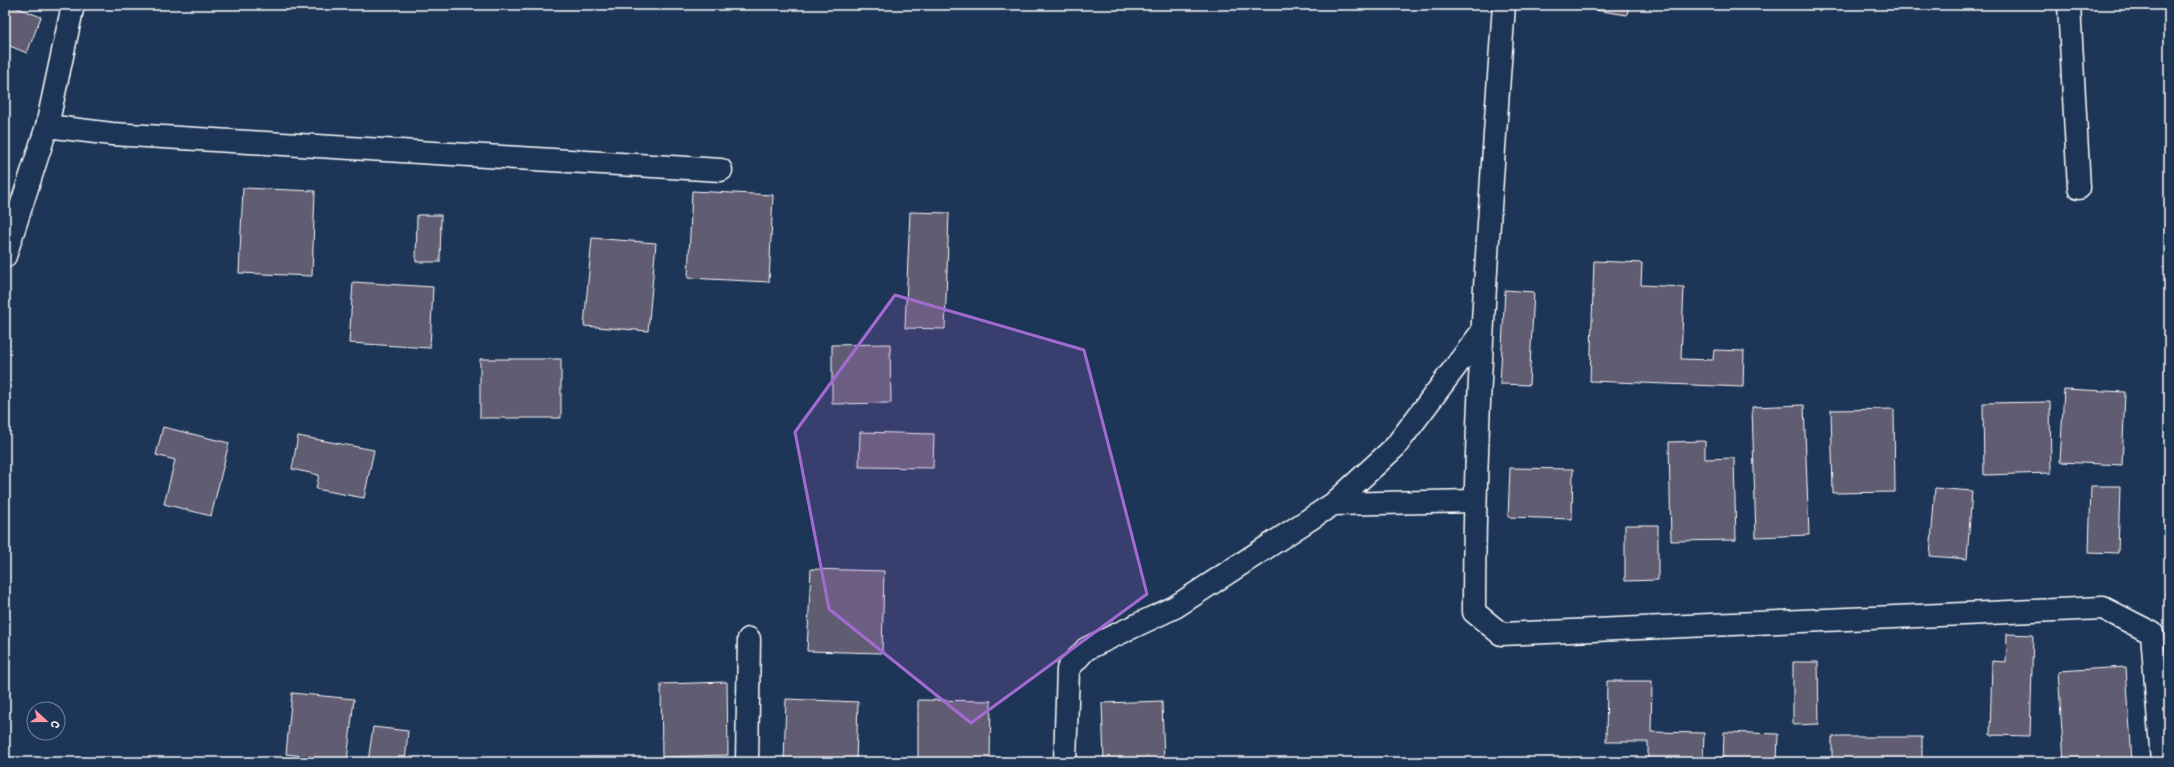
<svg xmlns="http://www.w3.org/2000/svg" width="2174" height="767" font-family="Pangolin,sans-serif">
<rect width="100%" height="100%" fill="#1d3557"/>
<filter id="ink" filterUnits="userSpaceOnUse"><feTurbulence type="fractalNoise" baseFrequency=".025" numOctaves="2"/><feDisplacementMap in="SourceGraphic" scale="8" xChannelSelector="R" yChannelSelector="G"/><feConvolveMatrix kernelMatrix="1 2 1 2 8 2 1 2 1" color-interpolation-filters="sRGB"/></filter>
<g filter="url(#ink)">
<!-- building -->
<path fill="#615c71" stroke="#fff" d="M 5,5 L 10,5 L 41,17 L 27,53 L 5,44 Z
M 1563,5 L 1629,5 L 1627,15 Z
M 243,188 L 315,191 L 312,276 L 239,273 Z
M 692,191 L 773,195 L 769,282 L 688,278 Z
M 910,212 L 949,213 L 945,329 L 905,328 Z
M 417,215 L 441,215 L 440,262 L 416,262 Z
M 592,238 L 656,243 L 648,331 L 584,326 Z
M 1594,261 L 1642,263 L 1641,285 L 1684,287 L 1681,359 L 1713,360 L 1714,350 L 1744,351 L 1743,387 L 1590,381 Z
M 353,282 L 433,287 L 430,348 L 349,343 Z
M 1505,290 L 1534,292 L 1529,385 L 1500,384 Z
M 890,344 L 891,403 L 832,404 L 832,345 Z
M 480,359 L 561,359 L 561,418 L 480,418 Z
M 2064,389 L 2125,392 L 2122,465 L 2060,462 Z
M 2050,402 L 2051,473 L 1984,475 L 1983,403 Z
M 1804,405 L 1809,535 L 1756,537 L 1752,407 Z
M 1894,409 L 1895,492 L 1833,493 L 1831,410 Z
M 163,427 L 229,443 L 211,516 L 164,504 L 175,460 L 156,455 Z
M 860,432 L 934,434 L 933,468 L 859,467 Z
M 298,436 L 374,450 L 364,498 L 316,489 L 319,475 L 292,469 Z
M 1705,441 L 1705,459 L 1734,458 L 1736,540 L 1671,541 L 1669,442 Z
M 1510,468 L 1573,469 L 1572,519 L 1508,517 Z
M 2091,486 L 2120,486 L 2118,553 L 2089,552 Z
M 1935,488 L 1972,491 L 1967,559 L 1930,556 Z
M 1625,525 L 1658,525 L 1658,580 L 1625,581 Z
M 811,569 L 884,571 L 882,653 L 807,651 Z
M 2007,634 L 2033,635 L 2030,736 L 1990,735 L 1992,661 L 2006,662 Z
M 1793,662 L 1818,662 L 1819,724 L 1793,725 Z
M 2126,667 L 2132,762 L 2064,762 L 2058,671 Z
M 1607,681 L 1652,681 L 1651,732 L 1704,733 L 1703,762 L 1648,762 L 1648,742 L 1606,742 Z
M 727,682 L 728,755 L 662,757 L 661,684 Z
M 292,693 L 354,699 L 347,761 L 286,754 Z
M 786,699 L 858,702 L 856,762 L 784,762 Z
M 918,700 L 991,701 L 990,762 L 918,762 Z
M 1162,701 L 1164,762 L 1104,762 L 1102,703 Z
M 373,727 L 408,731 L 405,762 L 368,762 Z
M 1724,732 L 1778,734 L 1777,762 L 1723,762 Z
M 1832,737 L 1922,737 L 1922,762 L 1832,762 Z"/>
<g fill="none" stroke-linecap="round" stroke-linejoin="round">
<defs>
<path id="street" d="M 1504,5 C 1490,207 1474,409 1474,612 L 1501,634 L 2103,608 L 2152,633 L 2162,762
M 2069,5 L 2079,188
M 47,126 L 112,134 L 721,170
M 5,256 L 47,126 L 73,5
M 1333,504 L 1395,447 L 1481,333
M 747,762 L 749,639
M 1065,762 L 1068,669 L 1086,649 L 1175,607 L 1333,504 L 1474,501"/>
</defs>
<!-- street casing -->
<use href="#street" stroke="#fff" stroke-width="25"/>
<!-- street -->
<use href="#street" stroke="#1d3557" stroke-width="22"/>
</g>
</g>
<!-- marked area -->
<path fill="#a36bd2" fill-opacity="0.2" stroke="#a36bd2" stroke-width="3" stroke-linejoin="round" d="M 895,295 L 1084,350 L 1147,594 L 971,723 L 829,609 L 795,432 Z"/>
<!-- margin -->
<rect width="2174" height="767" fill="none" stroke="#1d3557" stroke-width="20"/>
<rect x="10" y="10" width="2154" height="747" fill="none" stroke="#fff" stroke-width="1.5" filter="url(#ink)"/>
<!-- north arrow -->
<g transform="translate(46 721) rotate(111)"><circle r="19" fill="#1d3557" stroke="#77869a"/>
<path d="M0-3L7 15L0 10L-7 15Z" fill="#ff9aa2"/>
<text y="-6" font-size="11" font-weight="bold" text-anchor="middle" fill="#ffffff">С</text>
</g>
</svg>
